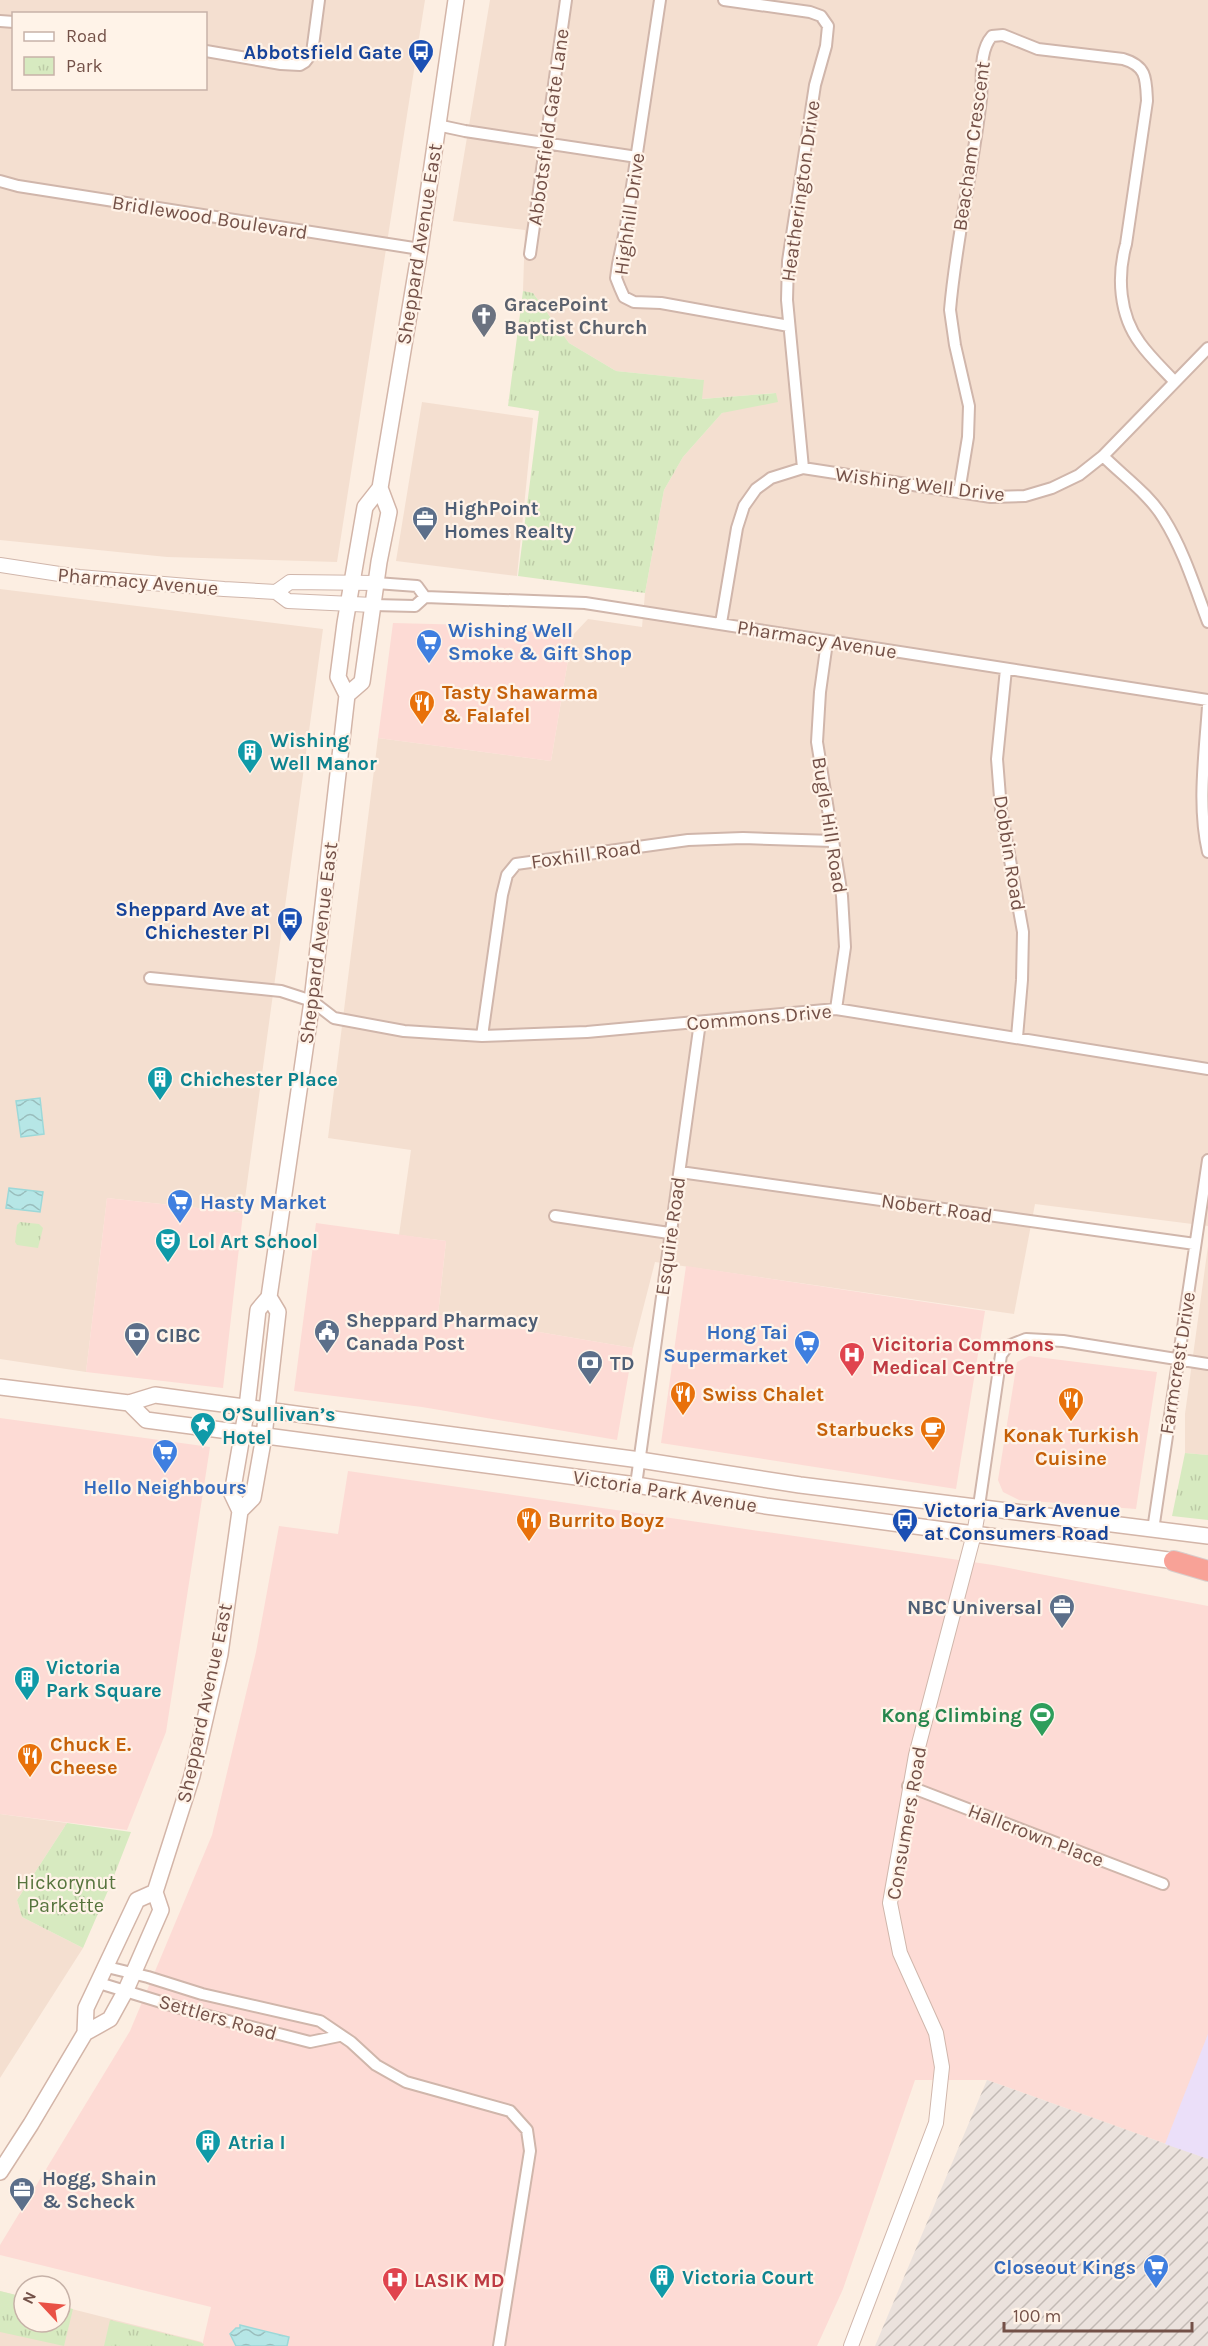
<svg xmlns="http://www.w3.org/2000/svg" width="1208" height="2346" font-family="Karla,sans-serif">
<defs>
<pattern id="industrial-furrows" width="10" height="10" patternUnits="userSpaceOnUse" patternTransform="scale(1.5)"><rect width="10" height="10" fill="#ebe2dd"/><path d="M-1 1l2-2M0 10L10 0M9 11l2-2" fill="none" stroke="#c3bab5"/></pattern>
<pattern id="park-tufts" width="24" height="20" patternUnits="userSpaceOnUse" patternTransform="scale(1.5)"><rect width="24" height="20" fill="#d7eac0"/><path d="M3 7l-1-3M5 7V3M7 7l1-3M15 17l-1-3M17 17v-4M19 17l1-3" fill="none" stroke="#bccaa6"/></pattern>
<pattern id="water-waves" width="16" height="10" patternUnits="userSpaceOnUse" patternTransform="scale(1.5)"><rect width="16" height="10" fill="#b6e6e6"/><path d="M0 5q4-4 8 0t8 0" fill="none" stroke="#99bdbc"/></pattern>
</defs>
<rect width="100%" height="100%" fill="#fceee2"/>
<!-- residential -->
<path fill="#f4dfd0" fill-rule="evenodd" d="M 0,0 L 425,0 L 337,562 L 167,557 L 0,540 ZM 14,14 L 206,14 L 206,88 L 14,88 Z
M 490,0 L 1208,0 L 1208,1226 L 1035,1204 L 1014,1314 L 655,1262 L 633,1348 L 438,1315 L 446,1241 L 399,1235 L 411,1150 L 328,1138 L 378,738 L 551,761 L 572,636 L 588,619 L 642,627 L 645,593 L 664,490 L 683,457 L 722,413 L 776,393 L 701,399 L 703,380 L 616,371 L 569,343 L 533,293 L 523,291 L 525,230 L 453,221 Z
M 422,402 L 533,418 L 517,576 L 396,561 Z
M 0,589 L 323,629 L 243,1213 L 107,1198 L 86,1372 L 0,1359 Z
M 1208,1246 L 1208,1455 L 1185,1453 L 1185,1414 Z
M 0,1814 L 67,1823 L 17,1900 L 22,1917 L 83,1948 L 0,2078 Z
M 0,2291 L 24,2297 L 24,2322 L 60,2322 L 60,2306 L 202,2342 L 201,2346 L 0,2346 Z"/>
<!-- commercial -->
<path fill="#fddbd5" d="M 393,623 L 472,625 L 572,636 L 551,761 L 378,738 Z
M 107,1198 L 243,1213 L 223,1388 L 86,1372 Z
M 316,1223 L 446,1241 L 438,1315 L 633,1348 L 617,1440 L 422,1407 L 294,1391 Z
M 686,1266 L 985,1311 L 956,1489 L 661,1443 Z
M 1029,1356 L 1157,1372 L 1136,1509 L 1019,1500 L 1003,1492 L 998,1480 L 1017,1362 Z
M 0,1418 L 210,1447 L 166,1732 L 127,1830 L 0,1814 Z
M 348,1471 L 993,1565 L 1208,1606 L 1208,2159 L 987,2080 L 915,2080 L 843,2289 L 817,2346 L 202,2346 L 211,2307 L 0,2255 L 0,2245 L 130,2031 L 212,1835 L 256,1652 L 279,1526 L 338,1534 Z"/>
<!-- industrial -->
<path fill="url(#industrial-furrows)" d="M 987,2080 L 1208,2159 L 1208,2346 L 875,2346 Z"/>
<!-- education -->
<path fill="#ebdff9" d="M 1208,2034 L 1208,2159 L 1165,2144 Z"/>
<!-- park -->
<path fill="url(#park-tufts)" d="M 523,291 L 533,293 L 569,343 L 616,371 L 704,380 L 702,399 L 776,393 L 778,402 L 722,413 L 683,457 L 664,490 L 645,593 L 518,576 L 539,411 L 508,406 Z
M 20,1222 L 39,1224 L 43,1228 L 38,1248 L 17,1245 L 15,1242 L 17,1225 Z
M 1185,1453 L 1208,1455 L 1208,1520 L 1172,1516 Z
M 67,1823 L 131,1832 L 110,1886 L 83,1948 L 22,1917 L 17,1900 Z
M 0,2291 L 24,2297 L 24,2322 L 60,2322 L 60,2306 L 73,2309 L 64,2346 L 0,2332 Z
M 110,2320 L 199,2342 L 204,2344 L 203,2346 L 104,2346 Z"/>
<!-- water -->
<path fill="url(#water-waves)" stroke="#9cd8d8" stroke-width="1.5" d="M 40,1098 L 44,1134 L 21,1137 L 16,1101 Z
M 9,1188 L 43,1192 L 40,1212 L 6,1208 Z
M 240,2325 L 289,2337 L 287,2346 L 236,2346 L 230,2334 L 236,2328 L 240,2328 Z"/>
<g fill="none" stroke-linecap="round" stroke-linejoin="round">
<defs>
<path id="minor" d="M 660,0 L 626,226 L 618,264 L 616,278 L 620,288 L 624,297 L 634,302 L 661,303 L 789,326
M 724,0 L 810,12 L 821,16 L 828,26 L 826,46 L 815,85 L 788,261 L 787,300 L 803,468
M 0,21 L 14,22
M 206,51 L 281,64 L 300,65 L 305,62 L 312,53 L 319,0
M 437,125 L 465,131 L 637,157
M 0,181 L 18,186 L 420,249
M 530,254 L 566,0
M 1103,456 C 1123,476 1150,495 1164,519 C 1184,551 1195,588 1208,622
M 959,492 L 968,437 L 969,406 L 955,345 L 950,310 C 956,239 973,169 981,99 C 983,79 978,52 992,36 L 1003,35 L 1038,49 L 1123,59 C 1147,66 1146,79 1147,101 L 1126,244 C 1117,276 1119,315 1140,343 C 1150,357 1163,369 1174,381
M 376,583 L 417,586 L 425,597
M 373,605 L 415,606 L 425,597 L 585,603 L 1208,700
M 721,623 L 737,528 L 744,506 L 756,489 L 771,478 L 803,468 L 991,497 L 1025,496 L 1052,488 L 1079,475 L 1103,456 L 1208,348
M 827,642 L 820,692 L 817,742 L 842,896 L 845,947 L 836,1009
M 1006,669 L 997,759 L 1001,810 L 1023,932 L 1022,980 L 1017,1037
M 1208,706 C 1205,753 1197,805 1208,852
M 150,978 L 281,991 L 312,1001 L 334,1018 L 404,1031 L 482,1036 L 587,1032 L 836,1009 L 1208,1069
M 482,1036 L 502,895 L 507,875 L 516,864 L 688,840 L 743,838 L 833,841
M 680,1172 L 1195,1244
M 555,1216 L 669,1233
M 636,1485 L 700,1022
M 979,1506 L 1001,1355 L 1008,1346 L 1026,1339 L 1063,1341 L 1208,1364
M 1153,1530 L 1208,1160
M 908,1786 L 1163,1884
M 107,1967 L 148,1977 L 202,1994 L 320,2021 L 351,2042 L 376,2065 L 406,2082 L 510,2111 L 527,2130 L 530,2151 L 499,2346
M 99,1983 L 197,2013 L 310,2042 L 339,2036"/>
<path id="tertiary" d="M 0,565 L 79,577 L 224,589 L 276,592 L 288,601 L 373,605
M 276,592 L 290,582 L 376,583
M 851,2346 L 936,2123 L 942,2067 L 936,2033 L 900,1953 L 890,1903 L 916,1755 L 974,1534 L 979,1506"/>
<path id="secondary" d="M 347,695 L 362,682 L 379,562 L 389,512 L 380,488 L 420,249 L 456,0
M 0,1387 L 129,1403 L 155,1395 L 640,1460 L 800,1485 L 1208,1536
M 129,1403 L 146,1420 L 636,1485 L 766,1506 L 1183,1562
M 240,1511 L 253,1498 L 264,1436 L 278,1312 L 269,1297
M 85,2033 L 110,2019 L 126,1990 L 161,1910 L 155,1892 L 192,1776 L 220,1654 L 240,1511 L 232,1494 L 247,1407 L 258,1310 L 269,1297 L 312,1001 L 347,695 L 338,677 L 345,623 L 365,507 L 380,488
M 0,2172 L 31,2124 L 85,2033 L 86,2008 L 137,1900 L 155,1892"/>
<path id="motorway" d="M 1174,1561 L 1208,1571"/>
</defs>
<!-- minor casing -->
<use href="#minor" stroke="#d0b6ab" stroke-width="14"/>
<!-- tertiary casing -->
<use href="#tertiary" stroke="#d0b6ab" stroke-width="16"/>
<!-- secondary casing -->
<use href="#secondary" stroke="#d3b5a8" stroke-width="18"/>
<!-- motorway casing -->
<use href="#motorway" stroke="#d8cecc" stroke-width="22"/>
<!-- minor -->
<use href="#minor" stroke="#fff" stroke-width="10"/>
<!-- tertiary -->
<use href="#tertiary" stroke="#fff" stroke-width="14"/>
<!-- secondary -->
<use href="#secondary" stroke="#fff" stroke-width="15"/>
<!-- motorway -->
<use href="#motorway" stroke="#f8a297" stroke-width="20"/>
</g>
<!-- icons -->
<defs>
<symbol id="bus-pin" viewBox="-11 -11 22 30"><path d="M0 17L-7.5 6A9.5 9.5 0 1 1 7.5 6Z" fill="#1a4fb4" stroke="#fff3e8"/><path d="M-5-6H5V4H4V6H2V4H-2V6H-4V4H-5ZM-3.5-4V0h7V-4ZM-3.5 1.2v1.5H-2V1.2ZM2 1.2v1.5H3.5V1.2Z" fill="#fff"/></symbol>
<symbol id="church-pin" viewBox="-11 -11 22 30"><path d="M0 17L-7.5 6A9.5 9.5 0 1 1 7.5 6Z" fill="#6b7280" stroke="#fff3e8"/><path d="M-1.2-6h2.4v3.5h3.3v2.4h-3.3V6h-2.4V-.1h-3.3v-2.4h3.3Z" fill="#fff"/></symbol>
<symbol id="office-pin" viewBox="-11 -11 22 30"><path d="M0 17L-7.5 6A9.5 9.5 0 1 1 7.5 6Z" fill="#5c6f8a" stroke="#fff3e8"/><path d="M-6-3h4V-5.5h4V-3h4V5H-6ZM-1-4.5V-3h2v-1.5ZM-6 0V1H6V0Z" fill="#fff"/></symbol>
<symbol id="supermarket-pin" viewBox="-11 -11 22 30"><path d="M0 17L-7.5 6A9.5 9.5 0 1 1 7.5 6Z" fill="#3f7fe0" stroke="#fff3e8"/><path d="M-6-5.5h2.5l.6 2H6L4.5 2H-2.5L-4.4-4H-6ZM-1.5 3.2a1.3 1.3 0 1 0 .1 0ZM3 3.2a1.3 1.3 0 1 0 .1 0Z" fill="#fff"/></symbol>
<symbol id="restaurant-pin" viewBox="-11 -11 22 30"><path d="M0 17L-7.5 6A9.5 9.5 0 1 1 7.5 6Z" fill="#e8710a" stroke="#fff3e8"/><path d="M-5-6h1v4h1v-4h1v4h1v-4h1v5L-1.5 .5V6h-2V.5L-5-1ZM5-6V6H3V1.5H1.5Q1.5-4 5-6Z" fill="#fff"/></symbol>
<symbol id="building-pin" viewBox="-11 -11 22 30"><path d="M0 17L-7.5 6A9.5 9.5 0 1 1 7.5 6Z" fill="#0f9aa8" stroke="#fff3e8"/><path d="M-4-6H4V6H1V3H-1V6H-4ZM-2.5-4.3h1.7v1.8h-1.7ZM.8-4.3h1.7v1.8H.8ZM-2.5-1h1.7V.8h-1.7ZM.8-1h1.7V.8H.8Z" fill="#fff"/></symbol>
<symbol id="theatre-pin" viewBox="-11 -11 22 30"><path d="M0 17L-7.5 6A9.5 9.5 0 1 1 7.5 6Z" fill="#0f9aa8" stroke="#fff3e8"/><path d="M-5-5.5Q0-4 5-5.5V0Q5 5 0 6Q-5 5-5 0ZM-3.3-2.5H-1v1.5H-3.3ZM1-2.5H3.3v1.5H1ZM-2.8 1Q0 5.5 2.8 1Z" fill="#fff"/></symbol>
<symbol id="civic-pin" viewBox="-11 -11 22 30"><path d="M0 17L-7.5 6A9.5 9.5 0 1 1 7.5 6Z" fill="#5c6f8a" stroke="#fff3e8"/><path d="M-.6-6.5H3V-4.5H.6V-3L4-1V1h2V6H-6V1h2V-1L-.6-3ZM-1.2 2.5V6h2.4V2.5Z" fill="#fff"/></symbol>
<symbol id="bank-pin" viewBox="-11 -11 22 30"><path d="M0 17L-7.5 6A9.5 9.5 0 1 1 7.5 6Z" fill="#5c6f8a" stroke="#fff3e8"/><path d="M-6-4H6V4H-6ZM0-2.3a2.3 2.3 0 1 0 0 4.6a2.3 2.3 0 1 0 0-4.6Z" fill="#fff"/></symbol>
<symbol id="hospital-pin" viewBox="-11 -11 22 30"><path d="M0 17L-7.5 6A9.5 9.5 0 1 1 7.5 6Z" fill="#e0444e" stroke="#fff3e8"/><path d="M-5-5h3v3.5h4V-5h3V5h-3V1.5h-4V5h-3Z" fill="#fff"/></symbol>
<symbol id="sight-pin" viewBox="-11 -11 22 30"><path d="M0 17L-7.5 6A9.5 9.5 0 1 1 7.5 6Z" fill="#0f9aa8" stroke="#fff3e8"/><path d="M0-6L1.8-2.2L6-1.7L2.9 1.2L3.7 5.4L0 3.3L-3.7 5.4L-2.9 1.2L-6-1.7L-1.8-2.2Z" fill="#fff"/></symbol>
<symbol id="cafe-pin" viewBox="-11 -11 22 30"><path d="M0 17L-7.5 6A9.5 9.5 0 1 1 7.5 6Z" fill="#e8710a" stroke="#fff3e8"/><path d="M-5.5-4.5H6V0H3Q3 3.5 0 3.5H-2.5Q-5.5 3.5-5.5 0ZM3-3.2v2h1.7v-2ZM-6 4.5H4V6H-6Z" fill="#fff"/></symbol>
<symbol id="stadium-pin" viewBox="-11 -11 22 30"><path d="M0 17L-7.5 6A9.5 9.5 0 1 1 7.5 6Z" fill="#2e9e5b" stroke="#fff3e8"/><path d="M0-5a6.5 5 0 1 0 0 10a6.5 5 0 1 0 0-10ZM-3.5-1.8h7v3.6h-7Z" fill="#fff"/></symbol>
</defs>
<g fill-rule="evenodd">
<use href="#bus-pin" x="406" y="37" width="30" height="40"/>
<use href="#church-pin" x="469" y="301" width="30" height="40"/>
<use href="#office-pin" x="410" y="504" width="30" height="40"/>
<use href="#supermarket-pin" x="414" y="627" width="30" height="40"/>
<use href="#restaurant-pin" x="407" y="688" width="30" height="40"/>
<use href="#building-pin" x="235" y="737" width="30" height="40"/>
<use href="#bus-pin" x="275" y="905" width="30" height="40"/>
<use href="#building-pin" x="145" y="1064" width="30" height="40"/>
<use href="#supermarket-pin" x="165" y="1187" width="30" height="40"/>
<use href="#theatre-pin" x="153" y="1226" width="30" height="40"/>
<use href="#civic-pin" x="312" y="1317" width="30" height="40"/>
<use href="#bank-pin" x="122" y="1320" width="30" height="40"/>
<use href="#supermarket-pin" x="792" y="1328" width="30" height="40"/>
<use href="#hospital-pin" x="837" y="1340" width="30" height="40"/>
<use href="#bank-pin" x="575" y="1348" width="30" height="40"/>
<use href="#restaurant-pin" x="668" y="1379" width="30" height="40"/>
<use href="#restaurant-pin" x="1056" y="1385" width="30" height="40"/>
<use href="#sight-pin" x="188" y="1410" width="30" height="40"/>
<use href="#cafe-pin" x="918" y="1414" width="30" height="40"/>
<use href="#supermarket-pin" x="150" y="1437" width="30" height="40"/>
<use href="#restaurant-pin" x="514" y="1505" width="30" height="40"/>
<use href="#bus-pin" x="890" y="1506" width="30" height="40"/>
<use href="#office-pin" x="1047" y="1592" width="30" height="40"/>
<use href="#building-pin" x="12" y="1664" width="30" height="40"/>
<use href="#stadium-pin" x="1027" y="1700" width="30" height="40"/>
<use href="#restaurant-pin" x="15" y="1741" width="30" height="40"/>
<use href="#building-pin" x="193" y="2127" width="30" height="40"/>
<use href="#office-pin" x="7" y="2175" width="30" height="40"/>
<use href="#supermarket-pin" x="1141" y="2252" width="30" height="40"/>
<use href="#building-pin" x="647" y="2262" width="30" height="40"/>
<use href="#hospital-pin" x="380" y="2265" width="30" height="40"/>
</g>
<g text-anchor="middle" stroke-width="4.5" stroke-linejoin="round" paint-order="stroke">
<!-- transit labels -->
<g font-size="20" font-weight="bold" fill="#164399" stroke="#fff3e8" text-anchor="end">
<text x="402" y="59">Abbotsfield Gate</text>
<text x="270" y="916">Sheppard Ave at<tspan x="270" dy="23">Chichester Pl</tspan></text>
<text x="924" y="1517" text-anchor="start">Victoria Park Avenue<tspan x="924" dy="23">at Consumers Road</tspan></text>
</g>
<!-- street labels -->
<g font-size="20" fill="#745148" stroke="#fff3e8">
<text transform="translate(548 127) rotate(-82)" y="7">Abbotsfield Gate Lane</text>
<text transform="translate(971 146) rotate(-82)" y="7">Beacham Crescent</text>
<text transform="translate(800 191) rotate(-82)" y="7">Heatherington Drive</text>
<text transform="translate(629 214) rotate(-82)" y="7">Highhill Drive</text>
<text transform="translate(210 217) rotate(9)" y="7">Bridlewood Boulevard</text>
<text transform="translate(419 244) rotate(-81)" y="7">Sheppard Avenue East</text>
<text transform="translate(920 484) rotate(7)" y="7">Wishing Well Drive</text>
<text transform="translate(138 581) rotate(5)" y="7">Pharmacy Avenue</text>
<text transform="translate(817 639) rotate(9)" y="7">Pharmacy Avenue</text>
<text transform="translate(830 825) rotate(81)" y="7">Bugle Hill Road</text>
<text transform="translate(1010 853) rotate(81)" y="7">Dobbin Road</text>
<text transform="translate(586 854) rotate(-8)" y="7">Foxhill Road</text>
<text transform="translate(318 943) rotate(-83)" y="7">Sheppard Avenue East</text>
<text transform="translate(759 1017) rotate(-5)" y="7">Commons Drive</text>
<text transform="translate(937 1208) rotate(8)" y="7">Nobert Road</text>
<text transform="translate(670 1236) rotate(-82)" y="7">Esquire Road</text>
<text transform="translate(1177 1363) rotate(-81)" y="7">Farmcrest Drive</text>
<text transform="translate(665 1491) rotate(9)" y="7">Victoria Park Avenue</text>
<text transform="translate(204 1703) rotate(-78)" y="7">Sheppard Avenue East</text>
<text transform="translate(906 1823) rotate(-80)" y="7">Consumers Road</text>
<text transform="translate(1036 1835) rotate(21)" y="7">Hallcrown Place</text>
<text transform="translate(218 2017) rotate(16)" y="7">Settlers Road</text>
</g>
<!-- worship labels -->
<g font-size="20" font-weight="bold" fill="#5b616d" stroke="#fff3e8" text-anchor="start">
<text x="504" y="311">GracePoint<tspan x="504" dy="23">Baptist Church</tspan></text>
</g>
<!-- service labels -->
<g font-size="20" font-weight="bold" fill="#4e5e75" stroke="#fff3e8" text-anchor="start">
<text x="444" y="515">HighPoint<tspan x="444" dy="23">Homes Realty</tspan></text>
<text x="346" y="1327">Sheppard Pharmacy<tspan x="346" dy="23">Canada Post</tspan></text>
<text x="156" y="1342">CIBC</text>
<text x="610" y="1370">TD</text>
<text x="1042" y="1614" text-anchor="end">NBC Universal</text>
<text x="42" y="2185">Hogg, Shain<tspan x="42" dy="23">&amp; Scheck</tspan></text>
</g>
<!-- shop labels -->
<g font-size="20" font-weight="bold" fill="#366cbe" stroke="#fff3e8" text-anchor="start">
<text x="448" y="637">Wishing Well<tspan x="448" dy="23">Smoke &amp; Gift Shop</tspan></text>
<text x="200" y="1209">Hasty Market</text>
<text x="788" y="1339" text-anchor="end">Hong Tai<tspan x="788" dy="23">Supermarket</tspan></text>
<text x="165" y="1494" text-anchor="middle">Hello Neighbours</text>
<text x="1136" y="2274" text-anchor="end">Closeout Kings</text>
</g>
<!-- food labels -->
<g font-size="20" font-weight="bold" fill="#c56008" stroke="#fff3e8" text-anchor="start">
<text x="442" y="699">Tasty Shawarma<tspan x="442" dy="23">&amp; Falafel</tspan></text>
<text x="702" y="1401">Swiss Chalet</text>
<text x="914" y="1436" text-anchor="end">Starbucks</text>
<text x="1071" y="1442" text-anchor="middle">Konak Turkish<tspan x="1071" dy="23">Cuisine</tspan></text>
<text x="548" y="1527">Burrito Boyz</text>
<text x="50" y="1751">Chuck E.<tspan x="50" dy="23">Cheese</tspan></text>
</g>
<!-- culture labels -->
<g font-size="20" font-weight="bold" fill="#0d838f" stroke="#fff3e8" text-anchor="start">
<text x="270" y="747">Wishing<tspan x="270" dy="23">Well Manor</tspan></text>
<text x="180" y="1086">Chichester Place</text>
<text x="188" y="1248">Lol Art School</text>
<text x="222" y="1421">O’Sullivan’s<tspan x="222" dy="23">Hotel</tspan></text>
<text x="46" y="1674">Victoria<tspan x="46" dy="23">Park Square</tspan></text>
<text x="228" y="2149">Atria I</text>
<text x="682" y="2284">Victoria Court</text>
</g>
<!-- health labels -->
<g font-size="20" font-weight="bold" fill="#be3a42" stroke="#fff3e8" text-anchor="start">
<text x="872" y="1351">Vicitoria Commons<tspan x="872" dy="23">Medical Centre</tspan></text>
<text x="414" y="2287">LASIK MD</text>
</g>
<!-- leisure labels -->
<g font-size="20" font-weight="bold" fill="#27864d" stroke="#fff3e8" text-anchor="end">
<text x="1022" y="1722">Kong Climbing</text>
</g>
<!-- park labels -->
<g font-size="20" fill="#56743d" stroke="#fff3e8">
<text x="66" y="1889">Hickorynut<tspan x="66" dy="23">Parkette</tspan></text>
</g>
</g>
<!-- legend -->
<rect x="12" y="12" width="195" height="78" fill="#fff3e8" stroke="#c7b2a8" stroke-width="1.5"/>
<rect x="24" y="32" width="30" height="9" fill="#ffffff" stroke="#c7b2a8" stroke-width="1.5"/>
<text x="66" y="42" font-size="18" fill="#745148">Road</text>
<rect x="24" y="57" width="30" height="18" fill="url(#park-tufts)" stroke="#c7b2a8" stroke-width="1.5"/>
<text x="66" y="72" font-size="18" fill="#745148">Park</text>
<!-- north arrow -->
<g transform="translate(42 2304) rotate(296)"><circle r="28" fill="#fff3e8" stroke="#c7b2a8" stroke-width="1.5"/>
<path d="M0-4.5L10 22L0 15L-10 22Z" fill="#e95145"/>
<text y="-9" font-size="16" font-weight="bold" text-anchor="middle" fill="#745148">N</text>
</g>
<!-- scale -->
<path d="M1004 2322v9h188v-9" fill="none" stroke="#745148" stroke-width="3"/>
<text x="1013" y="2322" font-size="18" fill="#745148" stroke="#fff3e8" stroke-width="4.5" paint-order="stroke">100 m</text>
</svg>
